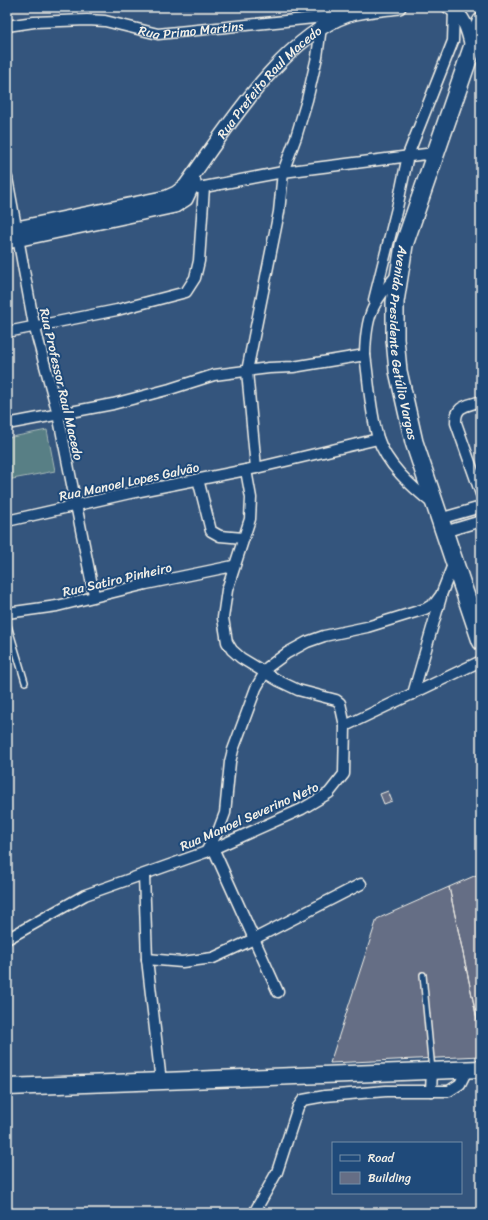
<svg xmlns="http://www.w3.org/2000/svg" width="488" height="1220" font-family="Sriracha,sans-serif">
<rect width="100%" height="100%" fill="#34557d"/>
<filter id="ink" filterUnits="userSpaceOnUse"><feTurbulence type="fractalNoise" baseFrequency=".025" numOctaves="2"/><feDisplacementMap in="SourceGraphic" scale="8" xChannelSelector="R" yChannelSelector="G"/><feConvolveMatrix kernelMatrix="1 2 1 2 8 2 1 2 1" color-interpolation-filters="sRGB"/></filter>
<g filter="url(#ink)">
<!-- green -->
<path fill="#597f85" stroke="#a6b8b6" d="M 47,430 L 55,471 L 7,480 L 7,438 Z"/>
<!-- building -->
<path fill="#656e85" stroke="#f4f1e8" d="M 388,791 L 392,801 L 384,804 L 380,794 Z
M 481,873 L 481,1038 L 449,887 Z
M 449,887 L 481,1038 L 481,1056 L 330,1063 L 377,919 Z"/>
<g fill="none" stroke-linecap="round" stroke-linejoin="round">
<defs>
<path id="service" d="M 7,622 L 25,682
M 423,975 L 432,1070"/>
<g id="minor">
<path id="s1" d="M 7,26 L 34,22 L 87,20 L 105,21 L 158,34 L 343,15"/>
<path d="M 7,178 L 34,325 L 58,414 L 94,595"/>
<path d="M 199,188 L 283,172 L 434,153"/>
<path d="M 374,300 L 397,208 L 408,155 L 453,41 L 454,10"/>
<path d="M 7,332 L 117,310 L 186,292 L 195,278 L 199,261 L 204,187"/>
<path d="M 365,355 C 369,382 370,412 378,438 C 386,464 412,487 433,504"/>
<path d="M 481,401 C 467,406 455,405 456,423 L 481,494"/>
<path d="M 7,424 L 113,404 L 170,389 L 214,375 L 269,368 L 293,367 L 365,355 C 366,316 371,304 398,274"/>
<path d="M 256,468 L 247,371 L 279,212 L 283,172 L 296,137 L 307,100 L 317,57 L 321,27"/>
<path d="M 198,479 L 211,531 L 220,536 L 243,538"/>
<path d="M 439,519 L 481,507"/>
<path d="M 7,521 L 130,493 L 256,468 L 378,439"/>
<path d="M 444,532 L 481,521"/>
<path d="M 7,613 L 57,606 L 146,584 L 233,566"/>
<path d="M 413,694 L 441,597"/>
<path d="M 345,726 L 481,661"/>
<path d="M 213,848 L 278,992"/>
<path d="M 206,852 L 219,829 L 225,813 L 230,762 L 233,750 L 256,688 L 268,667 L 287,653 L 307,642 L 324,636 L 367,627 L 425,609 L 435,603 L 441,595 L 454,562"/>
<path d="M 144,875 L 147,959 L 161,1082"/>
<path d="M 7,939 L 85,895 L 206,852 L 302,809 L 329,793 L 344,774 L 345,726 L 340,703 L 336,700 L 298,690 L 279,681 L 241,658 L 232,650 L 227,642 L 223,618 L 227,590 L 250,519 L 251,498 L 246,470"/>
<path d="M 147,959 L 182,962 L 213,958 L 254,939 L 361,884"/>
<path d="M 431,1091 L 432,1071"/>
<path d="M 254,1213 L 277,1172 L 298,1107 L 303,1100 L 325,1096 L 386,1091 L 449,1091 L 460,1084 L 467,1070"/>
</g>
<g id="tertiary">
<path d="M 449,7 C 465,16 468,30 472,47"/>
<path id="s2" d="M 7,230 L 167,197 L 176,193 L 185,186 C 225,131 282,37 348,15 C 364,10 383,9 399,7"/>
<path d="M 7,242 L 175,206 L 186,199 L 194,182"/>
</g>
<path id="primary" d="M 7,1087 L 481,1069"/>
<g id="trunk">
<path id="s3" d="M 481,22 L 404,245 L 395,302 L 395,339 L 398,371 L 414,442 L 481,641"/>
</g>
</defs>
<!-- service casing -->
<use href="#service" stroke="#f4f1e8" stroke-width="8"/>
<!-- minor casing -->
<use href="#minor" stroke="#f4f1e8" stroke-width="13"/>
<!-- tertiary casing -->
<use href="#tertiary" stroke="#f4f1e8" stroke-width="16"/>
<!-- primary casing -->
<use href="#primary" stroke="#f4f1e8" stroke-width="19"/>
<!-- trunk casing -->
<use href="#trunk" stroke="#f4f1e8" stroke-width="20"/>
<!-- service -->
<use href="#service" stroke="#1f4a7a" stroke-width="5"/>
<!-- minor -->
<use href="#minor" stroke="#1f4a7a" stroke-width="10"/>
<!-- tertiary -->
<use href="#tertiary" stroke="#1f4a7a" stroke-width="13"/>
<!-- primary -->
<use href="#primary" stroke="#1f4a7a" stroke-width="16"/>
<!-- trunk -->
<use href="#trunk" stroke="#1f4a7a" stroke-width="17"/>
</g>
</g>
<g text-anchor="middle" stroke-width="4" stroke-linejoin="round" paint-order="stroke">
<!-- street labels -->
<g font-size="13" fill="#f4f1e8" stroke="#1f4a7a">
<text dy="5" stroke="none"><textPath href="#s1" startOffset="186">Rua Primo Martins</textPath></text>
<text dy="5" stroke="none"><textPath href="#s2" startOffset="319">Rua Prefeito Raul Macedo</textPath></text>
<text dy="5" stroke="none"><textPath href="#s3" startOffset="335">Avenida Presidente Getúlio Vargas</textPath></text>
<text transform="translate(62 384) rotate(77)" y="5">Rua Professor Raul Macedo</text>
<text transform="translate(129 481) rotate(-12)" y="5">Rua Manoel Lopes Galvão</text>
<text transform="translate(117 579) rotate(-13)" y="5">Rua Satiro Pinheiro</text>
<text transform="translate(249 816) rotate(-24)" y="5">Rua Manoel Severino Neto</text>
</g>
</g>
<!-- margin -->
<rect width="488" height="1220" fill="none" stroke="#1f4a7a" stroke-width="24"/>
<rect x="12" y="12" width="464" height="1196" fill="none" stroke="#f4f1e8" stroke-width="1.5" filter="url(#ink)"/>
<!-- legend -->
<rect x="332" y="1142" width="130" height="52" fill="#1f4a7a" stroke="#748da6"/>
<rect x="340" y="1155" width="20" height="6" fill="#1f4a7a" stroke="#748da6"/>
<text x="368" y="1162" font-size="12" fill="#f4f1e8">Road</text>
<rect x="340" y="1172" width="20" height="12" fill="#656e85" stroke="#748da6"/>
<text x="368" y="1182" font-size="12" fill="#f4f1e8">Building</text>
</svg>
